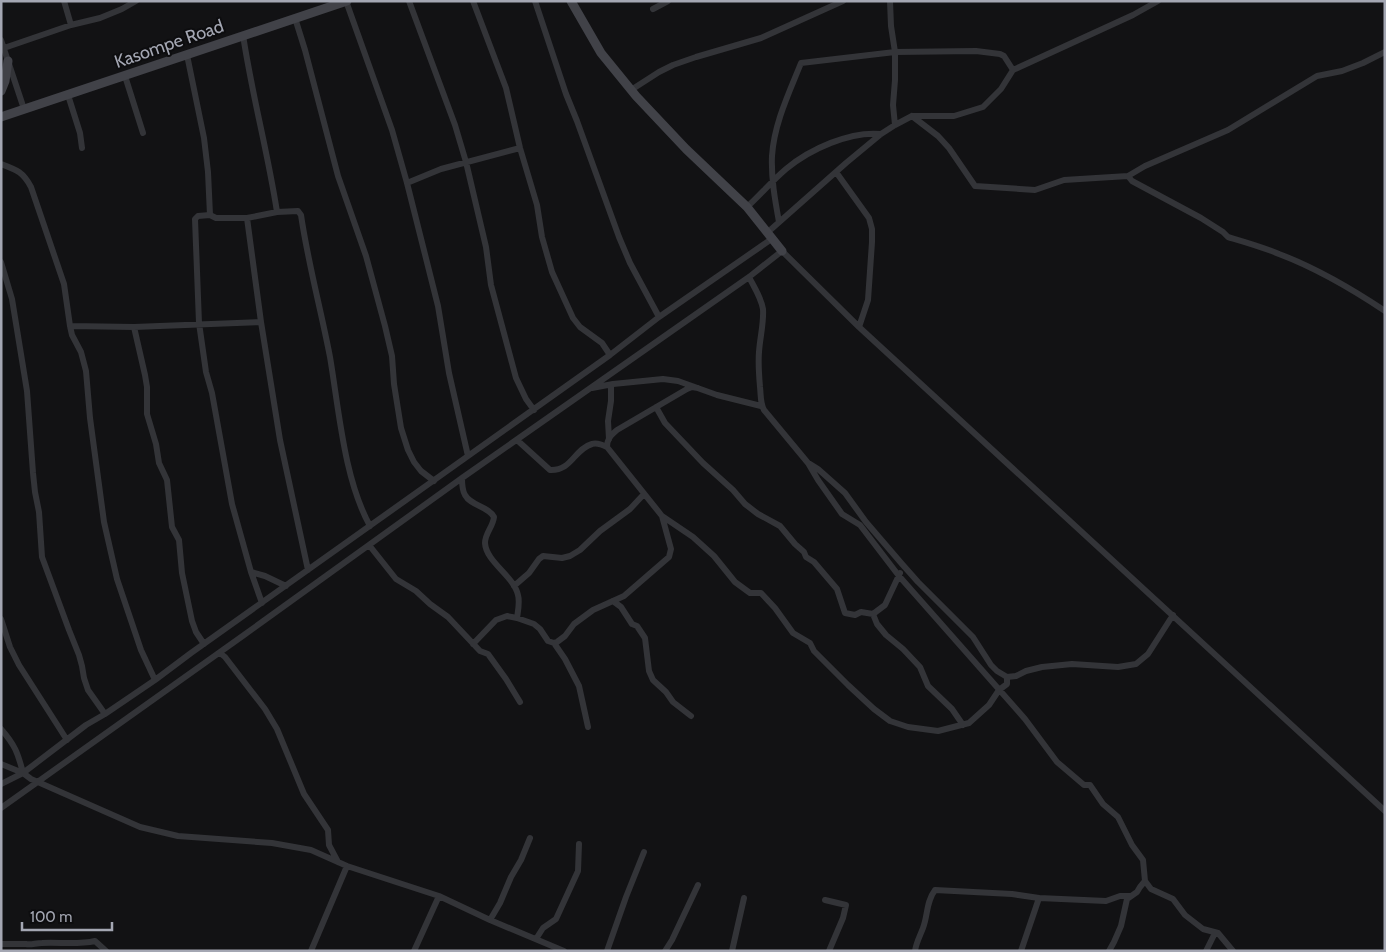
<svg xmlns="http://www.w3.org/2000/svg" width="1386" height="952" font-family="Cabin,sans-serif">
<rect width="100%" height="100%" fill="#121214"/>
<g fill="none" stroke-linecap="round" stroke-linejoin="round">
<!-- street -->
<path stroke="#333438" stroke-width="6" d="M 64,1 L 71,25
M 346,1 L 392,130 L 407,183 L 438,306 L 449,373 L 468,456
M 409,1 L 455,125 L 466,162 L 486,247 L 491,285 L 516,378 L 526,399 L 534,410
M 473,1 L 506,88 L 520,148 L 537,205 L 542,237 L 552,272 L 573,318 L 580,327 L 602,343 L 610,355
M 535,1 L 566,94 L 577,121 L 619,237 L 630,263 L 659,317
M 890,1 L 891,26 L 895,52 L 895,80 L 893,105 L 895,125
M 653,9 L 668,1
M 295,18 L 305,50 L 338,176 L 366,256 L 385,326 L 392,356 L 394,384 L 401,428 L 408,450 L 414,462 L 421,471 L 434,481
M 243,35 C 252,95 268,153 277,212 L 298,211 L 301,215 C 308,263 321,310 330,357 C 339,410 344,479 370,526
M 1,40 L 24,109
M 4,48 L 71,25 L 100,18 L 122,9 L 136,1
M 187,55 L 204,138 L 208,172 L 210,215 L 216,218 L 247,218
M 125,76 L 143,133
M 631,90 L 659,72 L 673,65 L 696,57 L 761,38 L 843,1
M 68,95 L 80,133 L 82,148
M 912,116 L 938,136 L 949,148 L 975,186 L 1035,190 L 1064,180 L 1128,176 L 1132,181 L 1201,218 L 1223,232 L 1228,237 C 1245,242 1263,247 1279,254 C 1316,268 1352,289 1385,311
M 1,164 C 17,170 23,172 31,187 L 64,284 L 70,326 L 72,335 L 81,352 L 86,371 L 90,418 L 104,522 L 117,579 L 141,650 L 155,680
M 836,172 L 869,218 L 872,229 L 872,242 L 868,300 L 859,327
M 1128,176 L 1145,166 L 1228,130 L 1317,76 L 1342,71 L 1363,63 L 1385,52
M 407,183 L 441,169 L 520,148
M 747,207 C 760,195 772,181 786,169 C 810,149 850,131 881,134
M 210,215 L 198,216 L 195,219 L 199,323 L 206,372 L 212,393 L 232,504 L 251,572 L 265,576 L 286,586
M 779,222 C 775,200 771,178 772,156 C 774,124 789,93 801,63 L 895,52 L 976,51 L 1000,54 L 1004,56 L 1013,70
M 768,232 L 846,163 L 881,134 L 895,125 L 912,116 L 954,116 L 983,107 L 1001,89 L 1013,70 L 1133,15 L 1158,1
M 1,262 L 12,299 L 27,391 L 33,473 L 35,492 L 39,512 L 42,557 L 69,630 L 79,655 L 82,666 L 84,678 L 88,690 L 105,714
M 749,277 C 754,287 761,297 763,309 C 764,323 760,337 759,352 C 758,364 759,375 760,387 C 761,395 760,403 764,410 L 808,463 L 818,480 L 842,514 L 860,525 L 899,576 L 1025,719 L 1057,762 L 1084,785 L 1090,785 L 1103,804 L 1118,817 L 1132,845 L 1143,860 L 1145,881 L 1151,889 L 1173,899 L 1185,915 L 1203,929 L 1218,933 L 1233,951
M 261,322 L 280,440 L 308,570
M 70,326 L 134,327 L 145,375 L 147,387 L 147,414 L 156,444 L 159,463 L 167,480 L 172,527 L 179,540 L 182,573 L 192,621 L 196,632 L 204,644
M 134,327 L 261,322 L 247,218 L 277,212
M 592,388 L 613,384 L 663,379 L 678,381 L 717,395 L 761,406
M 656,407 L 665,423 L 703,463 L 733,490 L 745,504 L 758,514 L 780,526 L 795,544 L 804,552 L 806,557 L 814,562 L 837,589 L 845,613 L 855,615 L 861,612 L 873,614 L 885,605 L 900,573
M 609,439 L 608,421 L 611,401 L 611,385
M 517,440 L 550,470 C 572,471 574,449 592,444 C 597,442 603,445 607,447
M 810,464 L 818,469 L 845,493 L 866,522 L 902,564 L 918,582 L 973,637 L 991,665 L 997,671 L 1007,677 L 1016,676 L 1026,671 L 1042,667 L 1072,664 L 1118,667 L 1136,664 L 1148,654 L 1173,615
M 462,478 C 462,483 462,490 465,495 C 471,506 488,506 494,517 C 493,527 485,533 485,543 C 486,562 514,576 518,595 C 520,602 518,611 517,618
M 662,516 L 693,537 L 714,556 L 735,582 L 750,593 L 761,593 L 775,608 L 793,633 L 810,643 L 814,651 L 848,685 L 874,709 L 890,721 L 908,727 L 938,731 L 969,723 L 989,705 L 999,690 L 1007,684 L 1007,677
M 369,545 L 396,579 L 416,591 L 430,604 L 448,617 L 480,651 L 488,654 L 506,679 L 520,702
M 251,572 L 262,603
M 514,586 L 529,573 L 539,559 L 543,556 L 562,558 L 570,556 L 580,550 L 600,531 L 630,509 L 644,494
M 613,601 L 621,607 L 632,624 L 637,626 L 645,638 L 649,671 L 653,680 L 666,692 L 673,702 L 691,716
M 873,614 L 877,624 L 886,635 L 903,649 L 920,667 L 928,686 L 952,709 L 963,725
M 1,619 L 10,647 L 19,665 L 67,740
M 554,643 L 565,659 L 579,686 L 588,727
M 473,644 L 496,620 L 507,616 L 517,618 L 534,624 L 540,629 L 548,641 L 554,643 L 557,642 L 565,636 L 574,624 L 593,610 L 624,596 L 669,557 L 671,549 L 662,516 L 607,447 C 607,439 611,435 617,430 L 687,389 L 692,387 L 698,388
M 220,653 L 225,657 L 265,709 L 277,729 L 304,794 L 328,830 L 329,845 L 338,862
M 1,729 C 15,745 18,753 23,773
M 1,764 L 23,773 L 31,779 L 140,827 L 178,836 L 272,843 L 311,850 L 347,866 L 439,896 L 490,920 L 564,951
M 1,784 L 23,773 L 86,725 L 105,714 L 155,680 L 191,653 L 610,355 L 659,317 L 773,238
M 1,808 L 244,635 L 462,478 L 749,277 L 782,251 L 859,327 L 1385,811
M 825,900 L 846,905 L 843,918 L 829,951
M 490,920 L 500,903 L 511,877 L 521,860 L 530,838
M 536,939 L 543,928 L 556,919 L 578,871 L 579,844
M 1,944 L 26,944 C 31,945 36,943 42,943 C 60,942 77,945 95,941 L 106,951
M 311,951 L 347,866
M 414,951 L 439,896
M 607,951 L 626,897 L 644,852
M 665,951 L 672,940 L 698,885
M 732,951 L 744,898
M 915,951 C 916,943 920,936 923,928 C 928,915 926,902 935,890 L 1012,894 L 1039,898
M 1021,951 L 1039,898 L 1106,901 L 1120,896 L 1131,896
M 1109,951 L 1114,942 L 1121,926 L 1127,899 L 1137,892 L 1140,887 L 1145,881
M 1206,951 L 1215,933"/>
<!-- secondary -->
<path stroke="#414248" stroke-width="9" d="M 571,1 L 601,53 L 636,96 L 686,149 L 747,207 L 782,251
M 1,91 L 5,81 L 8,61
M 1,117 L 347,1"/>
</g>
<g text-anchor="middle" stroke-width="4" stroke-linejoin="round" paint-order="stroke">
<!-- street labels -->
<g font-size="18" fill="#a4a7b3" stroke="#0d0d0f">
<text transform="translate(169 44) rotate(-19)" y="6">Kasompe Road</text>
</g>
</g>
<!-- border -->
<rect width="1386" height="952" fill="none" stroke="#a4a7b3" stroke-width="5"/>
<!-- scale -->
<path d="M22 922v8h90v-8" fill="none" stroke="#a4a7b3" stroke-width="2.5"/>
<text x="30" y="922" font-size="15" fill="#a4a7b3" stroke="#0d0d0f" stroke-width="4" paint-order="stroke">100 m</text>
</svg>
